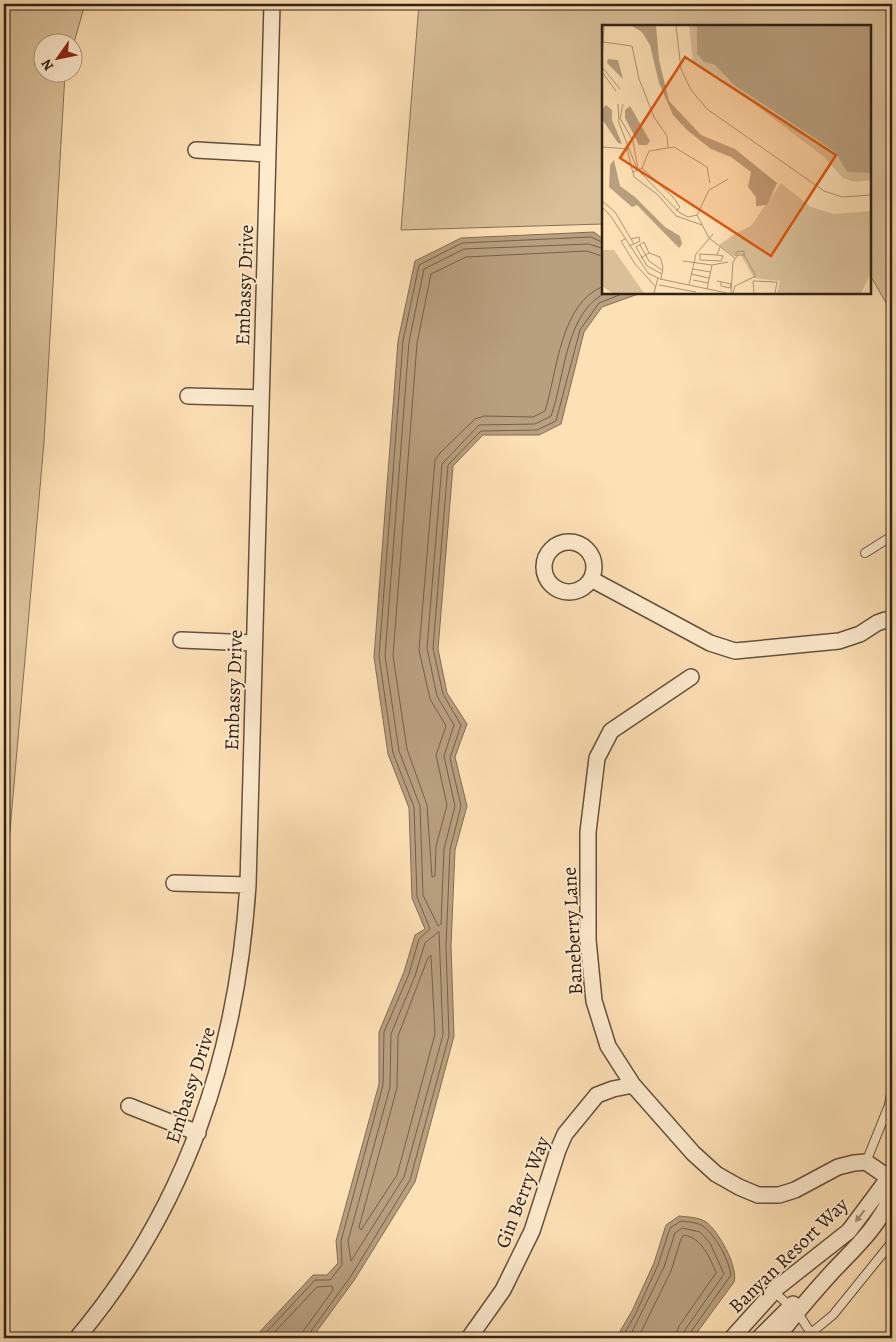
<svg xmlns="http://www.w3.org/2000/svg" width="896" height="1342" font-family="Alegreya,serif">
<rect width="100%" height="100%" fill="#fde0b4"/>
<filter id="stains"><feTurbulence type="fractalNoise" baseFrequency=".004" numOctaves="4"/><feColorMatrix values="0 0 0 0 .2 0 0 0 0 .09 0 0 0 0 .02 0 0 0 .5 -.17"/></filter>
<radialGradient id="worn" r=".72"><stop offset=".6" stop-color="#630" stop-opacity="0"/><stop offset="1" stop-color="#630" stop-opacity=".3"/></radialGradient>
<!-- green -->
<path fill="#dac099" stroke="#867058" d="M 4,4 L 85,4 L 73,46 L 72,42 L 42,42 L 42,72 L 65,73 L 44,442 L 4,899 Z
M 419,4 L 892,4 L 892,313 L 870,275 L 870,26 L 604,26 L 603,224 L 401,230 Z"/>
<!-- water -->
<path fill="#b89f7e" stroke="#826d54" d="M 594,232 L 603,239 L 604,292 L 641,293 L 602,307 L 584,332 L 561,424 L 539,435 L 483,435 L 453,466 L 438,649 L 447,693 L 467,724 L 455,757 L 467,806 L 455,850 L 451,946 L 454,1036 L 415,1182 L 355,1279 L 312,1338 L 254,1338 L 313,1275 L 327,1275 L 338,1263 L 336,1241 L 379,1084 L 379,1032 L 404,972 L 415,935 L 425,929 L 412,898 L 409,808 L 388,754 L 374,657 L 398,341 L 415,261 L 461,238 Z
M 679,1216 C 687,1217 699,1217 706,1222 C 718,1230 739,1268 734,1282 L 693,1338 L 616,1338 L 632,1311 L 654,1263 L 666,1225 Z"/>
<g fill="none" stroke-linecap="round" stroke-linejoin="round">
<!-- shore -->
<path stroke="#74604a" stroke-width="1" d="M 604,249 L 589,244 L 464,249 L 424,269 L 409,342 L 385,656 L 399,751 L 420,806 L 423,895 L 438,926 L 441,924 L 444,849 L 455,806 L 444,756 L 454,725 L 437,696 L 427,648 L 442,464 L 479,425 L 535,424 L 551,416 C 565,378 565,309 608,292
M 604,257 L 587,251 L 466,257 L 431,274 L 417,343 L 393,656 L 407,749 L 427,805 L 432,877 L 435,876 L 436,846 L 447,805 L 436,755 L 446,726 L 430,699 L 419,650 L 435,460 L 440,453 L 475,419 L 484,416 L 533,417 L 545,411 C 557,373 560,302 604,286
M 439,932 L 443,1035 L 404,1177 L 351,1261 L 348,1241 L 390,1087 L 391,1034 L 415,976 L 425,943 Z
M 431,956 L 435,1034 L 397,1175 L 361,1230 L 359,1227 L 397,1088 L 398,1036 L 428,958 Z
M 261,1338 L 315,1280 L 330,1280 L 342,1265 L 341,1241 L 383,1085 L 384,1032 L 409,974 L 419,939 L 430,929 L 417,897 L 414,807 L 393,753 L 379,656 L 403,341 L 419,265 L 462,243 L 591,237 L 604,243
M 269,1338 L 317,1287 L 332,1286 L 333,1290 L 304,1330 L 302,1338
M 308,1338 L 309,1334 L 351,1276 L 410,1180 L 449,1036 L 446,946 L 450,850 L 461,806 L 450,758 L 461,725 L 443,694 L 433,648 L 448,465 L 481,431 L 537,430 L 556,421 L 580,330 L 599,303 L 627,292
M 622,1338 L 636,1313 L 658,1265 L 670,1228 L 681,1221 C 688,1222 698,1222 704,1227 C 716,1236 729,1260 731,1275 L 690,1333 L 689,1338
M 629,1338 L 664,1267 L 675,1233 L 682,1228 L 700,1232 L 710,1243 L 724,1274 L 685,1330 L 683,1338
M 638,1338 L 671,1271 L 681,1239 L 684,1235 C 702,1238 710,1258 716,1273 L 679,1326 L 675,1338"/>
<defs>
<path id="lane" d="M 865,553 L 892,536
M 866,1162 L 889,1105 L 892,1087
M 774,1292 L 798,1313 L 814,1338
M 811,1333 L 833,1315 L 892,1242"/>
<path id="street" d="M 196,150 L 268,154
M 188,396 L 261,398
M544 567a25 25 0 1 1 50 0a25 25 0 1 1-50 0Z
M 591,579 L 710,643 L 735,651 L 839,641 L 860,634 L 877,623 L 885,620 L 892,623
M 181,640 L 254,643
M 691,677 L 611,731 L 597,758 L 588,832 L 588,940 L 594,1001 L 608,1046 L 633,1085 L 693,1153 L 716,1174 L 739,1187 L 758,1195 L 779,1195 L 795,1190 L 838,1167 L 854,1163 L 866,1162 L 892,1180
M 174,883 L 248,885
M 129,1106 L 198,1133
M 77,1338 C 187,1207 237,1054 248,885 L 272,4
M 469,1338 L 503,1290 L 532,1231 L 558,1150 L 565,1134 L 597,1095 L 613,1089 L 633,1085
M 732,1338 L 778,1287 L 849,1231 L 884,1184 L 892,1180
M 759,1338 L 793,1304
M 777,1338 C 794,1315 814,1292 834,1270 C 856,1247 880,1225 892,1194"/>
</defs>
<!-- lane casing -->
<use href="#lane" stroke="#64513e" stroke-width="10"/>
<!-- street casing -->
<use href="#street" stroke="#64513e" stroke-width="18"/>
<!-- lane -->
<use href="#lane" stroke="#feebce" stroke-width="8"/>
<!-- street -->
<use href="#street" stroke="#feebce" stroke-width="15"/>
</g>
<!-- one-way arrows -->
<defs><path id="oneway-solid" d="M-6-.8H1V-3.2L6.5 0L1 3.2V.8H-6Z" transform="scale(1.25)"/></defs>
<use fill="#a2907b" href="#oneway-solid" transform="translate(860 1216) rotate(128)"/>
<g text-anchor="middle" stroke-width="4" stroke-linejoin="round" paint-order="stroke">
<!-- street labels -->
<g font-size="20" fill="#312116" stroke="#feebce">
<text transform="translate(244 285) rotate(-88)" y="7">Embassy Drive</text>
<text transform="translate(233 690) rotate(-88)" y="7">Embassy Drive</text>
<text transform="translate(572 931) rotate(-93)" y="7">Baneberry Lane</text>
<text transform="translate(190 1085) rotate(-72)" y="7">Embassy Drive</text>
<text transform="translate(522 1192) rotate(-69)" y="7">Gin Berry Way</text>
<text transform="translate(788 1255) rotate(-44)" y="7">Banyan Resort Way</text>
</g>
</g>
<!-- overview -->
<g transform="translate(602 25)">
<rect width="269" height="269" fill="#fde0b4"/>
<path d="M 87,1 L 95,1 L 95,29 L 102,37 L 113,40 L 132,60 L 233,127 L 245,147 L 269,148 L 269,155 L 252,157 L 241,153 L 221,131 L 117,52 L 91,38 ZM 179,158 L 209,182 L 232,189 L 269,186 L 269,248 L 259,268 L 175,268 L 178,256 L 152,253 L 139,230 L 132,231 L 117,220 L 134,208 L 149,201 ZM 0,225 L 12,225 L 42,268 L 10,268 L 0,261 Z" fill="#dac099"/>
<path d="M 30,1 L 54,1 L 57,35 L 67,76 L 99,110 L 133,124 L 175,158 L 165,180 L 154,181 L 154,172 L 146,162 L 149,147 L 129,132 L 109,124 L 85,105 L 71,90 L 57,58 L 48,20 L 40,7 ZM 95,1 L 269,1 L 269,148 L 245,147 L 233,127 L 132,60 L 113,40 L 102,37 L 95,29 ZM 6,34 L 16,35 L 21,54 L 5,38 ZM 4,80 L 10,85 L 10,95 L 20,119 L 16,118 L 0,94 L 0,84 ZM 28,81 L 48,116 L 45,120 L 37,120 L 23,93 L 23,85 ZM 12,135 L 18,161 L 33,172 L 63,202 L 78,211 L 80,219 L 77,223 L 35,180 L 30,182 L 7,162 L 8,140 Z" fill="#b89f7e"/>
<path fill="none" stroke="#ab9475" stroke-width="1" d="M 74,1 L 79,44 L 89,65 L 105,84 L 222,166 L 240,172 L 269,170M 1,17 L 30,21 L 37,54 L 52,92 L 65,111 L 66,122M 0,36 L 2,1M 0,42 L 18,64M 0,47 L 14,66M 16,79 L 17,98 L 35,144 L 78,188 L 86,192 L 95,190M 21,79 L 18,93 L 31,116 L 36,144M 0,122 L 27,124M 25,124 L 32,152 L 56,170 L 74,191 L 100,200M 40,143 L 71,172 L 78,182 L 74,186M 31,147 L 40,143 L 47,126 L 72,122 L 105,142 L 108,158M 0,176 L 13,187 L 32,219 L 27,221M 0,182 L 8,190 L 46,248 L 58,254 L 125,268M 95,190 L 107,213 L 133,233M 95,190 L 107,165 L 126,154M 23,214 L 19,216 L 33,239 L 54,262M 29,214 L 37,212 L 38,216 L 32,219M 38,220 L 47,236 L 60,245M 47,228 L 42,217 L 34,222 L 45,241 L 60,249M 97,229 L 115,230 L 118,222M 98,229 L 98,235 L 119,236 L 121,231 L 115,230M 134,231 L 134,227 L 142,226 L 142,230M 39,233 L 47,228 L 58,232 L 61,242 L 59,254M 81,236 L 110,240M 90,244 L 109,247M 89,249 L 107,253M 91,255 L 106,258M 115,256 L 129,259 L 128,263 L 119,261 L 119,257M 57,260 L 94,267M 87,260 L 94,229 L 111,209M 105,264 L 110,240 L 126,237M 52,268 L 56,253M 129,268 L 131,237 L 136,230 L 142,230 L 154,251 L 133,261 L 131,268M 152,268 L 151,256 L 175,257 L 173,268"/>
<path fill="#df560c" fill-opacity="0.15" stroke="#df560c" stroke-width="2.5" d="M 83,32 L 234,130 L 169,231 L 18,133 Z"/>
<rect width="269" height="269" fill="none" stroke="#312116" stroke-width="2.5"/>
</g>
<!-- margin -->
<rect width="896" height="1342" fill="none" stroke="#fde0b4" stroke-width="20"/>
<rect x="5" y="5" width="886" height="1332" fill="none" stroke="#312116" stroke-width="2.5"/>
<rect x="10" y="10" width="876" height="1322" fill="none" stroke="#312116"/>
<!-- north arrow -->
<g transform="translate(58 58) rotate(237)"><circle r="24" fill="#feebce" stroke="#ac9a84"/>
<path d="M0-4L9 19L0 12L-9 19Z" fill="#8f2418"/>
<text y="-8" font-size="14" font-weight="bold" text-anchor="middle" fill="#312116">N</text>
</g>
<rect width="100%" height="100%" filter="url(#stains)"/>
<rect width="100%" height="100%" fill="url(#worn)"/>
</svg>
